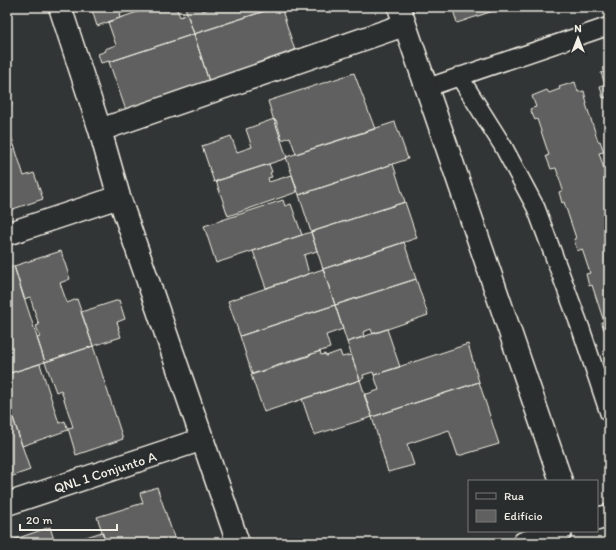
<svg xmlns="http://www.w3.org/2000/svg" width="616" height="550" font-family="Itim,sans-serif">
<rect width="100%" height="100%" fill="#323535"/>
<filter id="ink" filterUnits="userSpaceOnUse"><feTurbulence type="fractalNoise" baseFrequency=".025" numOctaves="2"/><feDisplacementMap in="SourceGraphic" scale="8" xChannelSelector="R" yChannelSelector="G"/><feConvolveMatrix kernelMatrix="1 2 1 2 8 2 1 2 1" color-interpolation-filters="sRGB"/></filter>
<g filter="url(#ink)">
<!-- building -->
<path fill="#5f605f" stroke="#f4f1e8" d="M 91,7 L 140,7 L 119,14 L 120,18 L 97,26 Z
M 152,7 L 153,11 L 162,7 L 176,7 L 180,17 L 187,14 L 194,34 L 109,62 L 109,61 L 101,63 L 98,54 L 106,51 L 105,49 L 116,45 L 108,22 Z
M 185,7 L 201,7 L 203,11 L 210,8 L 210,7 L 277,7 L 194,34 Z
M 277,7 L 281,7 L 297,57 L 211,88 L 194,34 Z
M 452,7 L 505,7 L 457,23 Z
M 194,34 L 211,88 L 128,116 L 109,62 Z
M 609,70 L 609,106 L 606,97 L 603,98 L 600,86 L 605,84 L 601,73 Z
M 354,73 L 375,129 L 296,154 L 290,137 L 282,140 L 276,120 L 274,121 L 268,101 Z
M 575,82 L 578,92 L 584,91 L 587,103 L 586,104 L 598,141 L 600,141 L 604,152 L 599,153 L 606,175 L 609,174 L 609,333 L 606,334 L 601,322 L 604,322 L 592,285 L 589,286 L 586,274 L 590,273 L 582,249 L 577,251 L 574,239 L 576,238 L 564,202 L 562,203 L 559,192 L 563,190 L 556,168 L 551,169 L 546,156 L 549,155 L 537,119 L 535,120 L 530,109 L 536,107 L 532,96 L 547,90 L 549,93 L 560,89 L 559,87 Z
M 7,89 L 12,105 L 7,107 Z
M 274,119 L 287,158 L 214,182 L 202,146 L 231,136 L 237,152 L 252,147 L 246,129 Z
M 395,122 L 408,159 L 299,195 L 286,157 Z
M 7,123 L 24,176 L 34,173 L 43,199 L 7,211 Z
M 269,164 L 272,172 L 270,173 L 272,177 L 268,178 L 269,182 L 292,175 L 297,192 L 228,216 L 216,181 Z
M 393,164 L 405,202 L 311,232 L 299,195 Z
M 283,200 L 285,206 L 291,204 L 302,235 L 216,263 L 204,226 Z
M 405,202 L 417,238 L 323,269 L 311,232 Z
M 311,232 L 317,251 L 304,255 L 309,274 L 266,288 L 253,251 Z
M 404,242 L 416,279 L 335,305 L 323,269 Z
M 61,251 L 70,279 L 60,283 L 67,303 L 77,299 L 93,346 L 45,362 L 37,338 L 40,337 L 36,326 L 39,325 L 30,297 L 24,299 L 14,266 Z
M 14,266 L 45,362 L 7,374 L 7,269 Z
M 323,269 L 335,305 L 240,336 L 228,301 Z
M 416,279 L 428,315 L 373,334 L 371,329 L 363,332 L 364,337 L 347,342 L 335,305 Z
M 119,300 L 125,319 L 117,322 L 119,328 L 118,328 L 121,337 L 93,346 L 81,312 Z
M 335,305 L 343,329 L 326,335 L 330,348 L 252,374 L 240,336 Z
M 387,329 L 400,367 L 374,375 L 373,372 L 363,375 L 364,378 L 360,380 L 347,342 Z
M 468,344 L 479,382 L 372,417 L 364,395 L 379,390 L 374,375 Z
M 93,346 L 123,439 L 76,455 L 68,428 L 73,427 L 61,390 L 56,392 L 45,362 Z
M 320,351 L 321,355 L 325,354 L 326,356 L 340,351 L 342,357 L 351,355 L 360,380 L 264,412 L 251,375 L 309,356 L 309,355 Z
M 40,364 L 59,423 L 65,421 L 68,430 L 22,446 L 7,399 L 7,374 Z
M 360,380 L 372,417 L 314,435 L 302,399 Z
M 479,382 L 499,444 L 458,456 L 449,430 L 407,444 L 414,465 L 388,472 L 372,417 Z
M 7,399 L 30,470 L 7,478 Z
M 157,487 L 176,543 L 106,543 L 97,517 L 143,503 L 140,493 Z
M 50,527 L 55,543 L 7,543 L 7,542 Z
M 102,532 L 106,543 L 68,543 Z"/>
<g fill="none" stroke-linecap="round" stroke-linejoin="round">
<defs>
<path id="service" d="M 459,76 L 503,146 L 536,208 L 581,329 L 609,413
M 426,88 L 609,26"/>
<path id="minor" d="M 60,7 L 100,130 L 119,197 L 238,543
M 399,7 L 561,481
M 100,130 L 404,25
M 7,234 L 119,197
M 7,504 L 203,439"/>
<path id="tertiary" d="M 597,519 L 609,516
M 524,543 L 561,531"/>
</defs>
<!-- service casing -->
<use href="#service" stroke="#f4f1e8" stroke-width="20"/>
<!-- minor casing -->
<use href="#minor" stroke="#f4f1e8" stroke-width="25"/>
<!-- tertiary casing -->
<use href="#tertiary" stroke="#f4f1e8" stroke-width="25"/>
<!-- service -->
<use href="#service" stroke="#2a2d2e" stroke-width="17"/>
<!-- minor -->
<use href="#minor" stroke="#2a2d2e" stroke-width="22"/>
<!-- tertiary -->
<use href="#tertiary" stroke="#2a2d2e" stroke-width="22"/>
</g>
</g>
<g text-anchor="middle" stroke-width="4" stroke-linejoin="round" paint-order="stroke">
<!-- street labels -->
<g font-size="14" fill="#f4f1e8" stroke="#2a2d2e">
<text transform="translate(105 472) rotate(-18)" y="5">QNL 1 Conjunto A</text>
</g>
</g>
<!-- margin -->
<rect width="616" height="550" fill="none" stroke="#2a2d2e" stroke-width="24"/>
<rect x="12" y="12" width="592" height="526" fill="none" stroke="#f4f1e8" stroke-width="1.5" filter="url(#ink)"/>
<!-- legend -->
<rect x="468" y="480" width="130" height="52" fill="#2a2d2e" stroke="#7b7b78"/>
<rect x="476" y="493" width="20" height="6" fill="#2a2d2e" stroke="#7b7b78"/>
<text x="504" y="500" font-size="12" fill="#f4f1e8">Rua</text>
<rect x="476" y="510" width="20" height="12" fill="#5f605f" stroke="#7b7b78"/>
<text x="504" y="520" font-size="12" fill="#f4f1e8">Edifício</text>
<!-- north arrow -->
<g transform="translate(578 38)" stroke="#2a2d2e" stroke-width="3" paint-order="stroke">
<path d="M0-3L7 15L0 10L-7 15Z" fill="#f4f1e8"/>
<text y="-6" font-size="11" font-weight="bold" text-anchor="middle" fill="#f4f1e8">N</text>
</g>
<!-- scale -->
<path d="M20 524v6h97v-6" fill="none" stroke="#f4f1e8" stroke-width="2"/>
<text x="26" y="524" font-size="12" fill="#f4f1e8" stroke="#2a2d2e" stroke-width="3" paint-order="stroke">20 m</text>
</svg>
